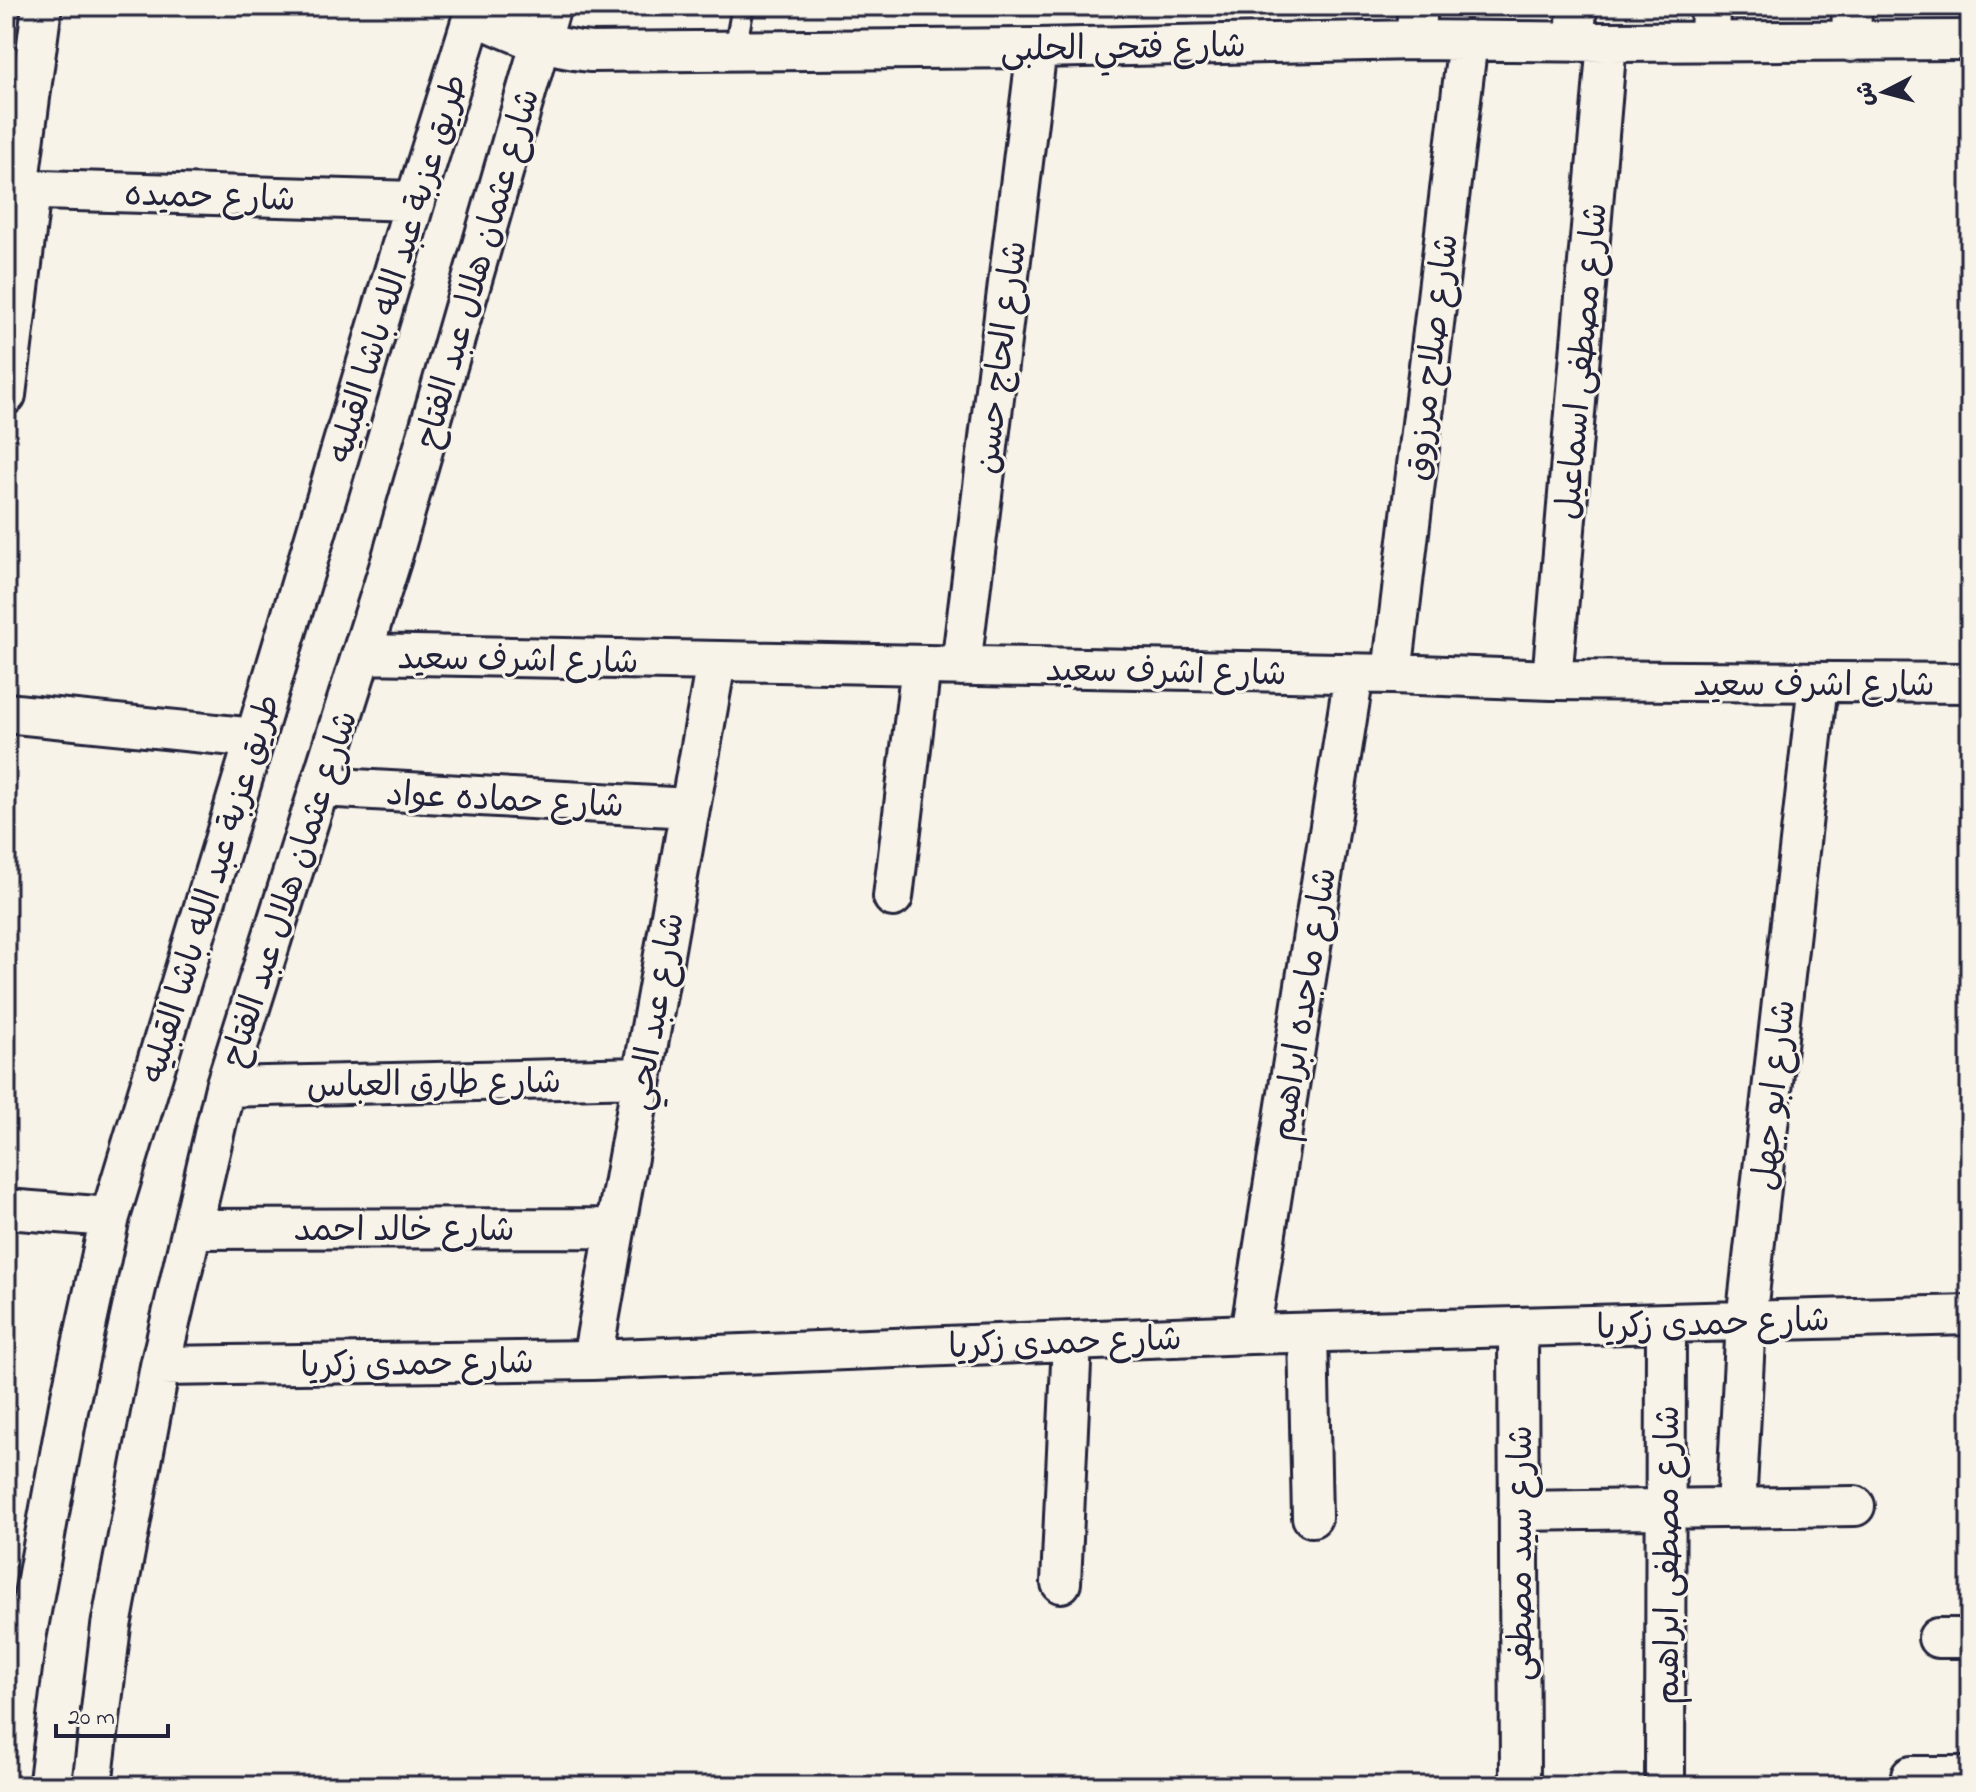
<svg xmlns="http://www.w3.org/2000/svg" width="1976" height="1792" font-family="'Indie Flower','Playpen Sans Arabic',sans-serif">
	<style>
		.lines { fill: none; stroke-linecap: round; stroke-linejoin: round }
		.lane-casing { stroke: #22223b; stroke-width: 26 }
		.street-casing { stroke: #22223b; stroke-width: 44 }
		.lane { stroke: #f7f3e8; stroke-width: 20 }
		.street { stroke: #f7f3e8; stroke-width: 38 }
		.labels { text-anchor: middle; stroke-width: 6; stroke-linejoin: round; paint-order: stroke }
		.street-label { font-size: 34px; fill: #22223b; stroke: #f7f3e8 }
	</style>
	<rect width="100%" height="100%" fill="#f7f3e8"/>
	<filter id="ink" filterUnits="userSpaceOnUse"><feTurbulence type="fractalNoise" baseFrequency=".0125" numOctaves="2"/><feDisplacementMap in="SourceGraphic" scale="16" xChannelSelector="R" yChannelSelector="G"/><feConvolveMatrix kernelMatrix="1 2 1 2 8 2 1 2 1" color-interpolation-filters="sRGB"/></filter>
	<g filter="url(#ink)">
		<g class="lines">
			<defs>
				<path id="lane" d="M735 50 743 6"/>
				<path id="street" d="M474 15C515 33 545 48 591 52L1037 48 1415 40 1607 42 1970 40
					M1415 40 1418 6
					M1710 41 1711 6
					M1575 42 1577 6
					M1851 42 1852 6
					M6 189 415 201
					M18 189 42 6
					M6 395 31 190
					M362 654 1392 674 1552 680 1970 683
					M961 666 1037 48
					M1392 674 1468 40
					M1552 680 1607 42
					M6 713 255 738
					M320 787 689 808
					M893 897 921 665
					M225 1087 642 1077
					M6 1209 110 1217
					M192 1229 615 1228
					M1518 1327 1520 1778
					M1308 1333 1312 1517
					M1250 1334 1354 674
					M592 1360 716 662
					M160 1366 592 1360 1250 1334 1970 1315
					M1736 1507 1746 1321 1818 683
					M1518 1511 1855 1506
					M1061 1583 1072 1341
					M1938 1638H1970
					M1911 1776H1970
					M7 1786 25 1644 69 1405 110 1217 255 738 415 201 476 6
					M92 1786 111 1626 160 1366 225 1087 391 561 551 6
					M1665 1786 1666 1324"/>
			</defs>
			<use href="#lane" class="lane-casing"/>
			<use href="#street" class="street-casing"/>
			<use href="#lane" class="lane"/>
			<use href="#street" class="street"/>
		</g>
	</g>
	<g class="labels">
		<g class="street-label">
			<text transform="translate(1123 46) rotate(-1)" y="12">شارع فتحي الحلبى</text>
			<text transform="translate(210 195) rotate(2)" y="12">شارع حميده</text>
			<text transform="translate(396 268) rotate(-73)" y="12">طريق عزبة عبد الله باشا القبليه</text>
			<text transform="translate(476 268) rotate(-74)" y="12">شارع عثمان هلال عبد الفتاح</text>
			<text transform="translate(999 357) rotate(-83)" y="12">شارع الحاج حسن</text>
			<text transform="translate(1430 357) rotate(-83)" y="12">شارع صلاح مرزوق</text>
			<text transform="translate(1580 361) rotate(-85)" y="12">شارع مصطفى اسماعيل</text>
			<text transform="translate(518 658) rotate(1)" y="12">شارع اشرف سعيد</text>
			<text transform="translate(1166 670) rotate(1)" y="12">شارع اشرف سعيد</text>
			<text x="1814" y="695">شارع اشرف سعيد</text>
			<text transform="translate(505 798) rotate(3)" y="12">شارع حماده عواد</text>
			<text transform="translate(209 888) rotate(-73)" y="12">طريق عزبة عبد الله باشا القبليه</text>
			<text transform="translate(288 888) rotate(-72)" y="12">شارع عثمان هلال عبد الفتاح</text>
			<text transform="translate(1302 1004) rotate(-81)" y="12">شارع ماجده ابراهيم</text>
			<text transform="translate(654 1011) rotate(-80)" y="12">شارع عبد الحي</text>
			<text transform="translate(434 1082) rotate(-1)" y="12">شارع طارق العباس</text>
			<text transform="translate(1772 1095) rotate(-84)" y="12">شارع ابو جهل</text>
			<text x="404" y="1240">شارع خالد احمد</text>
			<text transform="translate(1713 1322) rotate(-2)" y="12">شارع حمدى زكريا</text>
			<text transform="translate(1065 1341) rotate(-2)" y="12">شارع حمدى زكريا</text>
			<text transform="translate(417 1362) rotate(-1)" y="12">شارع حمدى زكريا</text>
			<text transform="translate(1519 1553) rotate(-90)" y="12">شارع سيد مصطفى</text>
			<text transform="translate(1666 1555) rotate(-90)" y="12">شارع مصطفى ابراهيم</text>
		</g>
	</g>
	<rect width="1976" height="1792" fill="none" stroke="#f7f3e8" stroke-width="32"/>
	<rect x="16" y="16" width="1944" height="1760" fill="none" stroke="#22223b" stroke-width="3" filter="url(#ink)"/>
	<g transform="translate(1884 92) rotate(264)" stroke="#f7f3e8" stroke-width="6" paint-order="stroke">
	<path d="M0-6L14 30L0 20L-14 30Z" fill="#22223b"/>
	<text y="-12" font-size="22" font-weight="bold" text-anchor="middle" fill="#22223b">ش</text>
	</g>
	<path d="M56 1724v12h112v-12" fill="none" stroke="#22223b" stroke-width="4"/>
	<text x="68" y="1724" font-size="24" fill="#22223b" stroke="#f7f3e8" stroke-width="6" paint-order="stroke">20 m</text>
</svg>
